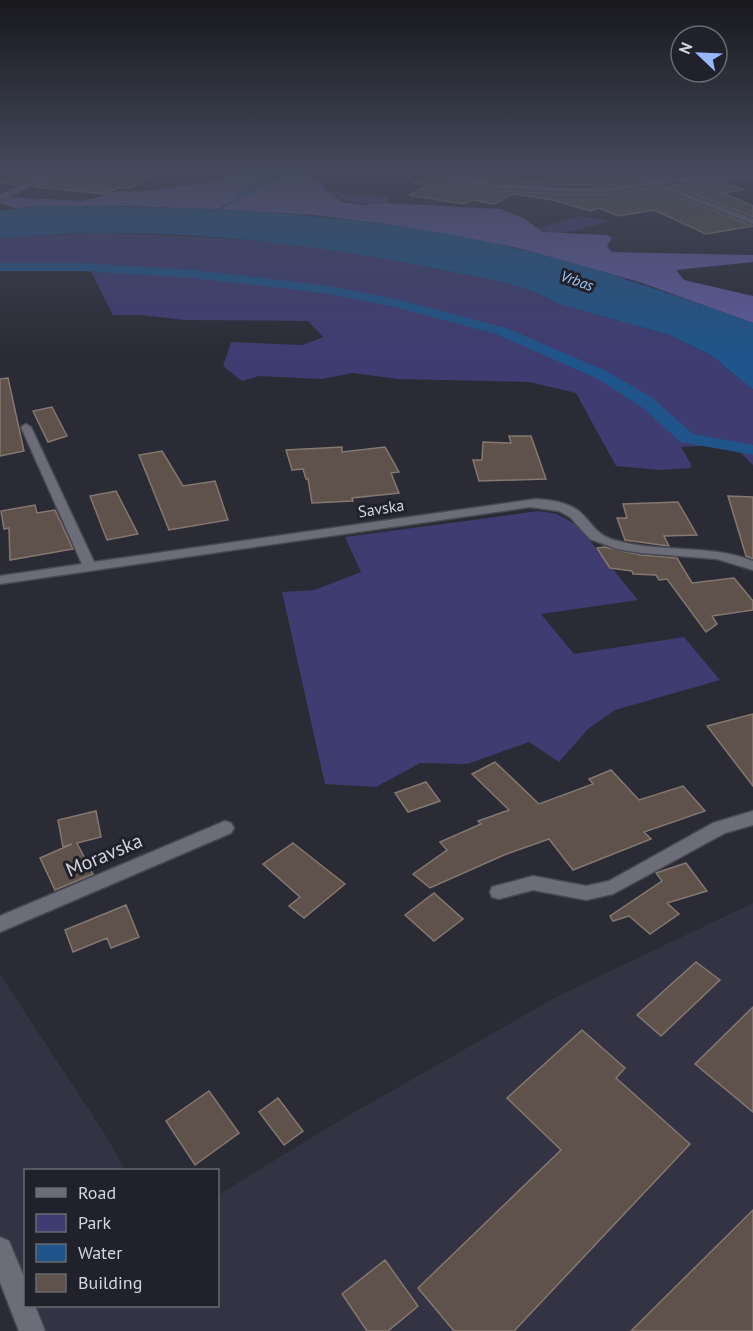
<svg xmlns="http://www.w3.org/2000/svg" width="753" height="1331" font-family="'PT Sans',sans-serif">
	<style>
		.built { fill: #333343 }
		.green { fill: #3f3c72 }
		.forest { fill: #5e5a9d }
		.water { fill: #1f558a }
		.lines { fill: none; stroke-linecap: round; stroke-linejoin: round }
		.stream { stroke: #1f558a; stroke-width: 3 }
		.canal { fill: #1f558a; fill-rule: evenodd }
		.building { fill: #5e524b; stroke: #847870; stroke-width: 1.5 }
		.minor-casing { stroke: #494952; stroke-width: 3 }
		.tertiary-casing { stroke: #494952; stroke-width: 3 }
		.minor { fill: #6d6d7a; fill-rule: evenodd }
		.tertiary { fill: #6d6d7a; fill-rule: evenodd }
		.labels { text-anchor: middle; stroke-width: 6; stroke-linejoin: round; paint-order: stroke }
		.far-water-label { font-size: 15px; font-style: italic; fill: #9ec8f7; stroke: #21212b }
		.street-label { font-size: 16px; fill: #d4d5dc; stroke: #21212b }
		.near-street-label { font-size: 20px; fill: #d4d5dc; stroke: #21212b }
	</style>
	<rect width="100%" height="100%" fill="#2b2b35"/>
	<path class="built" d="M753 903V1331H35L0 1250V974L108 1139 125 1170H26V1306H218V1195L332 1125 558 996Z"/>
	<path class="green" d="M326 191C348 195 369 194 391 197L386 203C360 205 349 205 326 191Z
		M581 216 608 221C589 226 555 241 538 228Z
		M99 233C180 235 259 239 339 250 373 255 408 263 442 270 481 278 524 283 559 304L669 335 711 355 753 390V465L732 444 681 447 691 464 690 468 661 470 616 466 576 393 529 382 398 379 353 373 321 379 259 376 242 381 223 366 231 342 303 345 323 337 308 321 185 320 141 315H113L90 270 0 269V237Z
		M539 511 557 514 578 526 638 600 541 614 574 654 684 637 720 680 615 710 588 729 559 762 529 742 467 764 420 763 376 787 325 784 282 592 315 590 361 572 345 537Z"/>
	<path class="forest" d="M237 169H313L309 171 312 179 323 184 326 191 343 202 361 205 386 203 501 209 523 218 543 232 607 235 612 238 607 246 612 252 753 255V262L676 270 684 280 753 296V323L639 282 514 247 393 225 314 215 227 210 134 206H46L15 208 0 203V199L9 197 83 201 119 191 137 192 212 182Z"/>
	<path class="water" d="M46 206C203 207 362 211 515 248 596 267 675 295 753 323V390L711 355 669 335 559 304C522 282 475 277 433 268 323 246 212 232 100 233 67 233 33 236 0 237V210Z"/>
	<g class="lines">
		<path class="stream" d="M216 214 224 206 238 199V195L253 192 250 188 280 177 279 174 291 169"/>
		<path class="canal" d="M0 263H82L193 270 323 285 392 298 506 328 608 372 651 397 693 434 753 445V455L681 442 639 405 596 378 496 334 391 306 323 293 193 278 82 271H0Z"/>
	</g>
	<path class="building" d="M0 169H52L17 185 0 183Z
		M68 169H165L130 188 120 187 105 194 35 187Z
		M443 169H505L506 176 558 169H611L638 181 605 186 497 182 438 172Z
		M628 169H689L704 175 654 179Z
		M426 177 497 190 566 194H605L654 187 753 226 706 234 654 210 618 216 599 208 590 211 553 200 514 194 494 204 472 200 464 204 409 195 428 185 414 183Z
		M724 182 744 190 722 193 753 206V217L670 185Z
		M8 378 24 451 0 456V379Z
		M52 407 67 436 48 442 33 411Z
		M509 436H531L546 479 479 481 473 460H482L483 442 511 443Z
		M342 447V452L385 447 399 472 391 473 399 493 352 498 353 501 312 503 308 479H306L303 469 292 470 286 450Z
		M162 451 183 486 215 481 228 520 169 530 139 455Z
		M116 491 138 534 107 540 90 496Z
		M728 496 753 497V559L746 556Z
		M678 502 697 535 664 536 669 546 625 540 617 518H627L623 504Z
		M35 505 37 513 55 510 73 549 10 560 9 528 4 529 1 511Z
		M604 547 641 555 677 558 692 583 734 578 753 601V610L712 616 717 624 706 632 667 579 659 580 656 575 633 574 632 571 610 568 597 548Z
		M753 714V786L707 726Z
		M495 762 539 804 593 784 589 779 611 770 639 800 683 786 705 811 644 832 651 839 573 870 549 839 504 855 430 888 413 874 447 850 440 842 481 824 478 821 509 810 472 774Z
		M426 782 440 801 408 812 395 793Z
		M96 811 101 837 77 843 93 874 55 890 40 858 72 844 63 847 58 820Z
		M293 843 345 884 304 918 289 906 300 897 263 864Z
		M686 863 707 891 667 903 679 914 650 934 629 916 613 921 610 916 662 881 656 873Z
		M434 893 463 919 434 941 405 915Z
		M126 905 139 937 111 948 107 938 73 952 65 930Z
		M696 962 720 980 661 1036 637 1015Z
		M753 1007V1112L695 1064Z
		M582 1030 625 1068 616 1078 690 1144 514 1331H454L418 1288 561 1150 507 1098Z
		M209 1091 239 1133 195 1165 166 1121Z
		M278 1098 303 1131 284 1145 259 1112Z
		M753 1210V1331H631Z
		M385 1260 418 1306 388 1331H367L342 1294Z"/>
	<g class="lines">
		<defs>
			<path id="minor" d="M58 169H66L17 193 0 199V195Z
				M393 169H408L497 184 566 188H605L675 178 753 175V179L675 182 605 192H566L497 188Z
				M26 424 31 427 94 562 536 499C551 500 568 502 580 512 591 522 596 534 611 539 657 554 707 543 753 561V570L717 559 641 553 617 549 590 539 570 517 559 511 530 507 0 584V576L82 564 21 427Z
				M753 811V825L725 833 613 894 586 900 533 890 499 899 492 897 490 892 492 887 533 876 586 886 609 881 713 823Z
				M225 821 231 823 234 828 231 833 0 932V916Z
				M0 1237 9 1241 26 1282V1306H35L45 1331H19L0 1282Z"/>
			<path id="tertiary" d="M613 169H622L753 219V224Z"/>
		</defs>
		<use href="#minor" class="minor-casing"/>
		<use href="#tertiary" class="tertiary-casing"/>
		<use href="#minor" class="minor"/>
		<use href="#tertiary" class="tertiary"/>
	</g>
	<linearGradient id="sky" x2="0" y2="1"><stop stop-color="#18181d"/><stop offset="0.48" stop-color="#444a5c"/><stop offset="1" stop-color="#444a5c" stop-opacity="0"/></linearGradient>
	<rect width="753" height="355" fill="url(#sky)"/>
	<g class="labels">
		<g class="far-water-label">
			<text transform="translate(577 281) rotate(19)" y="5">Vrbas</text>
		</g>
		<g class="street-label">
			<text transform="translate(381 508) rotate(-9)" y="6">Savska</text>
		</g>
		<g class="near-street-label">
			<text transform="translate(104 855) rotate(-23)" y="7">Moravska</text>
		</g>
	</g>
	<rect x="24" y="1169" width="195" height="138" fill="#21212b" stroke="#696972" stroke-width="1.5"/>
	<rect x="36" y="1188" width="30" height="9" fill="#6d6d7a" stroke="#696972" stroke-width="1.5"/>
	<text x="78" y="1199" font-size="18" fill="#d4d5dc">Road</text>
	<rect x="36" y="1214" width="30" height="18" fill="#3f3c72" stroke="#696972" stroke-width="1.5"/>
	<text x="78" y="1229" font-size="18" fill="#d4d5dc">Park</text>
	<rect x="36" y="1244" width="30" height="18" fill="#1f558a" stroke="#696972" stroke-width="1.5"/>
	<text x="78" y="1259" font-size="18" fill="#d4d5dc">Water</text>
	<rect x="36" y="1274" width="30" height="18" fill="#5e524b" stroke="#696972" stroke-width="1.5"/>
	<text x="78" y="1289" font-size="18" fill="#d4d5dc">Building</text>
	<g transform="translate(699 54) rotate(293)"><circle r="28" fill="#21212b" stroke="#696972" stroke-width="1.5"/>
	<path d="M0-4.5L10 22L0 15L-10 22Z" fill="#98b6fd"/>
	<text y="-9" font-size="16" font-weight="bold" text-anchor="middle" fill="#d4d5dc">N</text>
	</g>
</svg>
